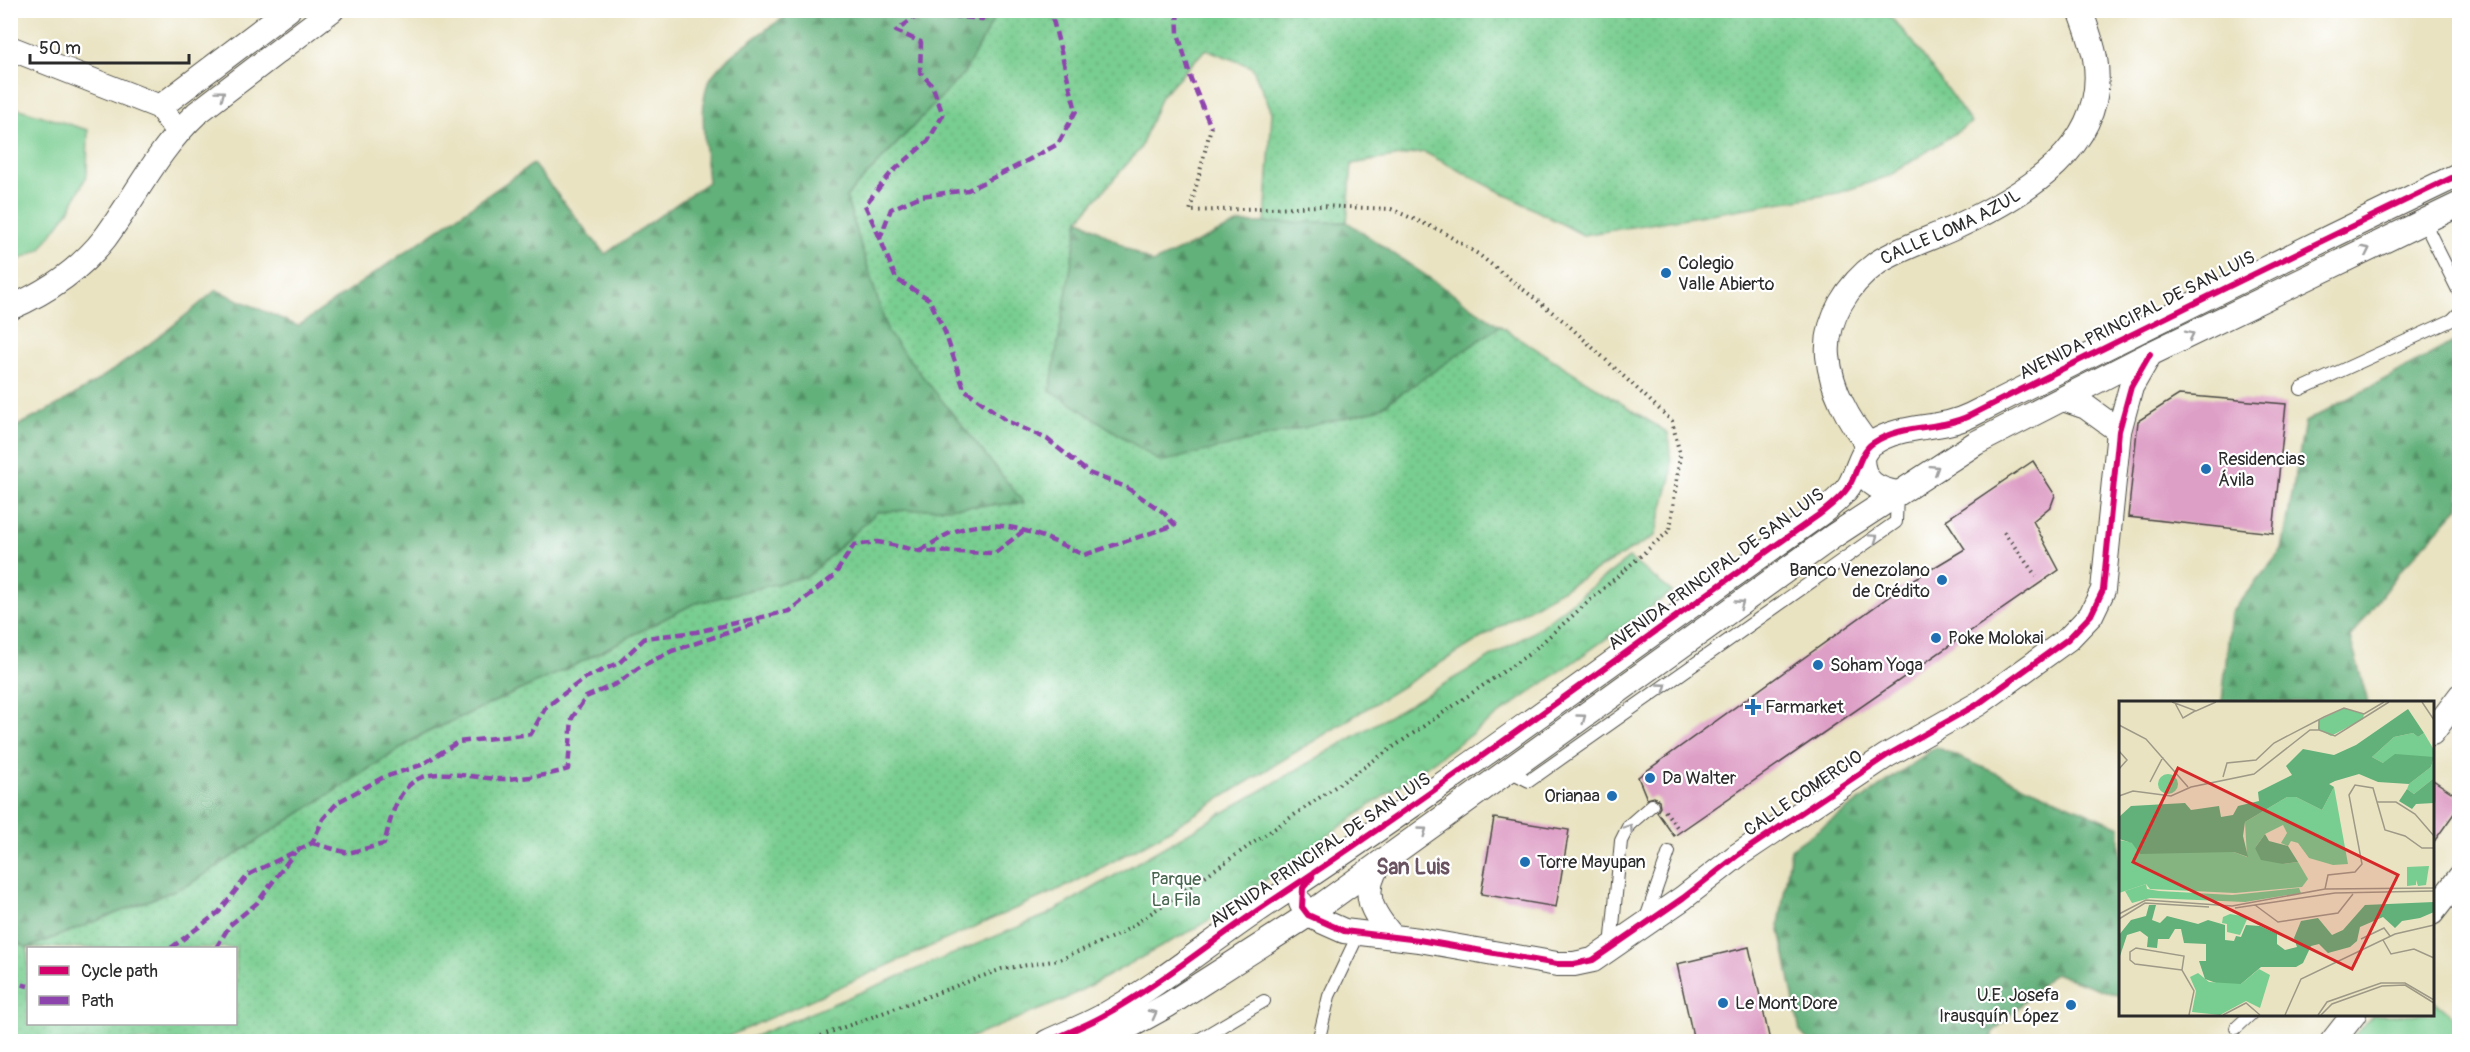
<svg xmlns="http://www.w3.org/2000/svg" width="2470" height="1052" font-family="Pangolin,sans-serif">
	<style>
		.grass { fill: url(#grass-dots); stroke: #527c5e; stroke-width: 1.5; fill-rule: evenodd }
		.forest { fill: url(#forest-firs); stroke: #466e52; stroke-width: 1.5 }
		.park { fill: url(#park-crowns); stroke: #527c5e; stroke-width: 1.5 }
		.pitch { fill: #78cd90; stroke: #527c5e; stroke-width: 1.5 }
		.building { fill: #de9fc6 }
		.lines { fill: none; stroke-linecap: round; stroke-linejoin: round }
		.service-casing { stroke: #484742; stroke-width: 14 }
		.minor-casing { stroke: #484742; stroke-width: 26 }
		.path { stroke: #484742; stroke-width: 4; stroke-dasharray: 1.5 4.5; stroke-linecap: butt }
		.service { stroke: #fff; stroke-width: 12 }
		.minor { stroke: #fff; stroke-width: 24 }
		.quiet { stroke: #8e44ad; stroke-width: 4.5; stroke-dasharray: 9 4.5; stroke-linecap: butt }
		.cycleway-casing { stroke: #fff; stroke-width: 10 }
		.cycleway { stroke: #d6006c; stroke-width: 6 }
		.oneway { stroke: #a0a0a0 }
		.poi-dot { fill: #1f6fb2; stroke: #fff; stroke-width: 2 }
		.labels { text-anchor: middle; stroke-width: 4.5; stroke-linejoin: round; paint-order: stroke }
		.street-label { font-size: 18px; fill: #2b2b2b; stroke: #fff }
		.poi-label { font-size: 18px; fill: #2b2b2b; stroke: #fff; text-anchor: start }
		.park-label { font-size: 18px; fill: #46644e; stroke: #fff }
		.quarter-label { font-size: 21px; font-weight: bold; fill: #6a5461; stroke: #fff }
		.inset-road { fill: none; stroke: #9d9986; stroke-width: 1.5 }
		.view { fill: #d62828; fill-opacity: 0.15; stroke: #d62828; stroke-width: 3 }
		.inset-edge { fill: none; stroke: #2b2b2b; stroke-width: 3 }
	</style>
	<defs>
		<pattern id="grass-dots" width="8" height="8" patternUnits="userSpaceOnUse" patternTransform="scale(1.5)"><rect width="8" height="8" fill="#78cd90"/><path d="M2 2h.1M6 6h.1" fill="none" stroke="#68b07c" stroke-width="1.8" stroke-linecap="round"/></pattern>
		<pattern id="forest-firs" width="22" height="20" patternUnits="userSpaceOnUse" patternTransform="scale(1.5)"><rect width="22" height="20" fill="#62b07a"/><path d="M5 1l3.5 6h-7zM16 11l3.5 6h-7z" fill="#518f64"/></pattern>
		<pattern id="park-crowns" width="20" height="18" patternUnits="userSpaceOnUse" patternTransform="scale(1.5)"><rect width="20" height="18" fill="#78cd90"/><path d="M2 6a3 3 0 1 1 6 0M12 15a3 3 0 1 1 6 0" fill="none" stroke="#68b07c"/></pattern>
	</defs>
	<rect width="100%" height="100%" fill="#fff"/>
	<filter id="ink" filterUnits="userSpaceOnUse"><feTurbulence type="fractalNoise" baseFrequency=".0167" numOctaves="2"/><feDisplacementMap in="SourceGraphic" scale="12" xChannelSelector="R" yChannelSelector="G"/><feConvolveMatrix kernelMatrix="1 2 1 2 8 2 1 2 1" color-interpolation-filters="sRGB"/></filter>
	<filter id="wash" filterUnits="userSpaceOnUse"><feTurbulence type="fractalNoise" baseFrequency=".008" numOctaves="4" result="noise"/><feDisplacementMap in="SourceGraphic" scale="24" xChannelSelector="R" yChannelSelector="G"/><feGaussianBlur stdDeviation="1.35" result="paint"/><feColorMatrix in="noise" values="0 0 0 0 0 0 0 0 0 0 0 0 0 0 0 0 0 1.4 0 .05"/><feComposite in="paint" operator="in"/></filter>
	<g filter="url(#wash)">
		<rect width="100%" height="100%" fill="#e9e3c2"/>
		<path class="grass" d="M998 11H1885L1913 42 1971 123 1889 176 1838 193 1583 235 1424 152 1352 164 1347 222 1265 223 1272 112 1252 67 1206 49 1161 96 1140 149 1079 219 1050 391 1377 410 1500 326 1668 433 1672 474 1655 536 1515 617 1161 835 1073 883 718 1041H11L10 939 28 948 188 885 422 735 575 665 693 604 808 576 877 512 1023 503 888 333 846 197 964 73ZM28 948H236V1024H28Z"/>
		<path class="forest" d="M794 10 998 11 964 73 846 197 888 333 1024 503 877 512 808 576 693 604 575 665 421 735 188 885 27 948 11 939V429C86 394 153 344 216 290L298 326 533 164 605 254 708 182C706 157 698 102 709 81 723 55 769 29 794 10Z
			M1079 219 1152 263 1239 223 1347 222 1500 326 1377 410 1161 462 1050 390Z
			M2459 339V507L2399 572 2350 638 2368 702H2222L2231 612 2282 550 2305 422Z
			M1936 747 2120 827V996L2054 973 1992 1033V1041H1809L1800 1032 1779 925 1791 849Z"/>
		<path class="park" d="M1629 558 1672 592 1203 924 1061 1001 962 1041H743L1047 915 1532 633Z"/>
		<path class="pitch" d="M10 106 88 130 87 175 70 209 41 249 11 264Z
			M2433 1000 2459 1021V1041H2349L2373 1015 2432 1014Z"/>
		<g id="blocks">
			<path class="building" d="M2179 395 2286 404 2273 533 2128 517 2138 421Z
				M2033 461 2055 495 2051 506 2033 521 2059 570 1674 836 1657 812 1660 807 1659 800 1654 797 1647 799 1638 777 1908 583 1965 549 1946 520Z
				M2433 780 2460 798V805L2433 843Z
				M1494 818 1569 830 1556 907 1481 894Z
				M1749 947 1770 1041H1694L1677 964Z"/>
		</g>
	</g>
	<g filter="url(#ink)">
		<use href="#blocks" fill-opacity="0" stroke="#484742" stroke-width="1.5"/>
		<g class="lines">
			<defs>
				<path id="service" d="M2424 222 2460 294
					M2301 389 2452 320 2460 312
					M1509 771 1529 781 1896 522 1897 494
					M1645 921 1669 852
					M1611 947 1621 841 1629 825 1652 805
					M2236 1028 2251 1014
					M1195 1042 1264 1001
					M1318 1042 1329 996 1359 933"/>
				<g id="minor">
					<path d="M10 48 160 107 177 131"/>
					<path d="M160 107 288 10"/>
					<path d="M10 308C47 292 80 270 105 238 136 196 158 149 197 113L332 10"/>
					<path d="M2063 399 2086 407 2119 431"/>
					<path id="s1" d="M1869 445C1848 421 1831 388 1828 356 1825 319 1848 284 1877 263 1900 248 1930 239 1956 227 2023 196 2110 146 2095 58 2092 42 2086 26 2080 10"/>
					<path d="M1862 459C1863 482 1876 489 1897 493"/>
					<path d="M2432 733 2460 696"/>
					<path d="M1380 863C1359 892 1372 913 1393 937"/>
					<path d="M1301 903 1308 915 1344 931 1419 940 1557 964H1574L1593 960 1683 898 1738 855 1886 756 1978 704 2068 639 2091 615 2103 590 2119 431 2131 387 2150 354"/>
					<path d="M2432 913 2460 877"/>
					<path d="M1047 1042C1066 1033 1085 1026 1103 1016 1162 983 1214 939 1270 902 1457 779 1636 643 1820 514 1830 506 1841 498 1849 486 1857 474 1860 451 1873 443 1903 423 1939 431 1971 415 2133 333 2296 253 2460 174"/>
					<path d="M1101 1042 1168 1005 1308 915 1835 535 1976 443 2150 354 2460 204"/>
					<path d="M2332 1042 2354 1014"/>
				</g>
			</defs>
			<use href="#service" class="service-casing"/>
			<use href="#minor" class="minor-casing"/>
			<path class="path" d="M2004 532 2036 576
				M1665 811 1677 827
				M804 1042 1002 969 1059 960 1122 933 1529 654 1670 530 1680 455 1672 421 1566 323 1478 254 1441 231 1391 209 1321 206 1190 211 1211 127"/>
			<use href="#service" class="service"/>
			<use href="#minor" class="minor"/>
			<path class="quiet" d="M1177 10 1178 33 1191 79 1211 127
				M880 238 865 205 891 173 928 141 943 115 932 85 920 72 921 42 896 31 921 13 982 19 975 10
				M920 551C931 545 942 536 953 532 1000 514 1043 536 1084 555L1175 525 1163 512 1126 487 1089 473 1047 439 1007 421 964 389 945 332 929 299 896 279 880 238 891 209 921 196 968 190 1017 166 1058 144 1076 111 1053 20V10
				M312 843 348 853 384 844C390 823 394 796 413 782 435 765 478 780 504 779 526 778 547 776 568 769L572 718 586 697 618 683 638 668 672 651 760 622
				M171 948 219 912 248 875 312 843 323 819 338 802 382 778 421 765 458 742 531 734 546 707 585 678 619 663 645 638 696 632 789 611 834 576 854 545 878 542 920 551 995 553 1026 529
				M216 948 230 925 257 903 295 852
				M10 986 17 983 28 986"/>
			<defs>
				<path id="cycleway" d="M1312 877 1303 888 1302 907 1308 915 1344 931 1419 940 1557 964H1574L1593 960 1683 898 1738 855 1886 756 1978 704 2068 639 2091 615 2103 590 2119 431 2131 387 2150 354
					M1047 1042C1066 1033 1085 1026 1103 1016 1162 983 1214 939 1270 902 1457 779 1636 643 1820 514 1830 506 1841 498 1849 486 1857 474 1860 451 1873 443 1903 423 1939 431 1971 415 2133 333 2296 253 2460 174"/>
			</defs>
			<use href="#cycleway" class="cycleway-casing"/>
			<use href="#cycleway" class="cycleway"/>
		</g>
		<defs><path id="oneway-chevron" d="M-2-3.5L2.5 0L-2 3.5" fill="none" stroke-width="1.6" stroke-linecap="round" stroke-linejoin="round" transform="scale(1.5)"/></defs>
		<g class="oneway">
			<use href="#oneway-chevron" transform="translate(221 94) rotate(-37)"/>
			<use href="#oneway-chevron" transform="translate(2366 250) rotate(-26)"/>
			<use href="#oneway-chevron" transform="translate(2190 335) rotate(-26)"/>
			<use href="#oneway-chevron" transform="translate(1935 469) rotate(-32)"/>
			<use href="#oneway-chevron" transform="translate(1874 538) rotate(-35)"/>
			<use href="#oneway-chevron" transform="translate(1740 604) rotate(-36)"/>
			<use href="#oneway-chevron" transform="translate(1663 687) rotate(-36)"/>
			<use href="#oneway-chevron" transform="translate(1582 718) rotate(-36)"/>
			<use href="#oneway-chevron" transform="translate(1629 828) rotate(-56)"/>
			<use href="#oneway-chevron" transform="translate(1423 831) rotate(-36)"/>
			<use href="#oneway-chevron" transform="translate(1153 1014) rotate(-28)"/>
		</g>
	</g>
	<g class="poi-dot">
		<circle cx="1666" cy="273" r="6"/>
		<circle cx="2206" cy="469" r="6"/>
		<circle cx="1942" cy="580" r="6"/>
		<circle cx="1936" cy="638" r="6"/>
		<circle cx="1818" cy="665" r="6"/>
		<path d="M1750 698h6v6h6v6h-6v6h-6v-6h-6v-6h6z"/>
		<circle cx="1650" cy="778" r="6"/>
		<circle cx="1612" cy="796" r="6"/>
		<circle cx="1525" cy="862" r="6"/>
		<circle cx="1723" cy="1003" r="6"/>
		<circle cx="2071" cy="1005" r="6"/>
	</g>
	<g class="labels">
		<g class="street-label">
			<text dy="6" stroke="none"><textPath href="#s1" startOffset="291">CALLE LOMA AZUL</textPath></text>
			<text transform="translate(2137 315) rotate(-27)" y="6">AVENIDA PRINCIPAL DE SAN LUIS</text>
			<text transform="translate(1716 569) rotate(-36)" y="6">AVENIDA PRINCIPAL DE SAN LUIS</text>
			<text transform="translate(1803 793) rotate(-34)" y="6">CALLE COMERCIO</text>
			<text transform="translate(1320 850) rotate(-34)" y="6">AVENIDA PRINCIPAL DE SAN LUIS</text>
		</g>
		<g class="poi-label">
			<text x="1678" y="269">Colegio<tspan x="1678" dy="21">Valle Abierto</tspan></text>
			<text x="2218" y="465">Residencias<tspan x="2218" dy="21">Ávila</tspan></text>
			<text x="1930" y="576" text-anchor="end">Banco Venezolano<tspan x="1930" dy="21">de Crédito</tspan></text>
			<text x="1948" y="644">Poke Molokai</text>
			<text x="1830" y="671">Soham Yoga</text>
			<text x="1765" y="713">Farmarket</text>
			<text x="1662" y="784">Da Walter</text>
			<text x="1600" y="802" text-anchor="end">Orianaa</text>
			<text x="1537" y="868">Torre Mayupan</text>
			<text x="2059" y="1001" text-anchor="end">U.E. Josefa<tspan x="2059" dy="21">Irausquín López</tspan></text>
			<text x="1735" y="1009">Le Mont Dore</text>
		</g>
		<g class="park-label">
			<text x="1176" y="885">Parque<tspan x="1176" dy="21">La Fila</tspan></text>
		</g>
		<g class="quarter-label">
			<text x="1413" y="874">San Luis</text>
		</g>
	</g>
	<g transform="translate(2119 701)">
		<rect width="315" height="315" fill="#e9e3c2"/>
		<path d="M294 32 299 36 305 32 315 49V77L295 93 288 88 290 83 312 66 315 56 264 62 253 56 275 36ZM215 86 229 163 214 164 190 157 179 142 172 140 169 145 162 142 168 132 164 124 146 133 136 147 164 163 179 161 189 178 183 186 116 192 31 188 27 183 0 192V139L65 151H115L128 156 126 121 168 96H177L203 109Z" fill="#78cd90"/>
		<path d="M289 8 305 32 299 36 294 32 275 36 253 56 264 62 276 53 315 56 312 66 290 83 259 81 240 73 216 80 210 83 215 86 203 109 177 96H168L126 121 124 135 129 156 115 151 21 153 13 142 0 138V116L12 105 66 102 72 109 100 105 102 116 114 114 119 105 140 100 139 91 173 74 167 65 184 48 215 54 237 44ZM315 77V102L297 103 293 108 280 100 288 88 295 93ZM146 133 150 140 169 145 179 161 164 163 142 159 136 147ZM315 201V211L301 217 283 220 276 227 264 216 241 226 238 240 231 246 209 252 200 243 192 245 184 262 177 266H142L122 283H100L86 278 80 260H87V243L65 242 62 228H56L50 238H39L38 247 28 246 29 236 21 230 8 234 0 258V234L12 219 27 215 30 204H37L33 219 41 222 48 215 79 223 89 219 106 224V239L115 240 117 235 122 236 127 224 141 225 158 233V243L166 249 178 246 175 237 182 220 199 217 213 234 224 229 246 204Z" fill="#62b07a"/>
		<path d="M225 7 245 13 244 18 212 35 199 28 200 19ZM27 183 28 188 40 190 113 194 180 187 182 192 126 201 31 197 13 202 6 190Z" fill="#78cd90"/>
		<path d="M39 83a10 10 0 1 1 20 0a10 10 0 1 1-20 0ZM310 165 307 184 299 185 297 179V184L288 185V166ZM111 213 129 216 121 234 108 231V223L103 222 104 216ZM140 268 151 274 141 307 127 300 101 314 73 311 77 290 71 276 79 272 90 281 122 283Z" fill="#78cd90"/>
		<path class="inset-road" d="M53 1 77 10 97 1M303 1 315 19M56 2 64 17 76 10M200 19V29L216 35 270 1M0 24 27 38 69 86M0 50 8 59 0 68M104 76 108 62 137 59 155 42 205 16 225 7 245 13 265 1M31 81 44 56M0 95 14 90 52 95 72 86 135 73 191 29H200M258 101H277L296 113 315 135M206 188 209 174 236 171 243 163 230 94 236 84 254 87 266 129 286 135 303 147H315M136 204 159 221 219 212 234 193M116 207 216 192 315 190M0 213 27 199 113 205 206 188 315 187M0 218 26 202 90 206M242 238 265 227 271 235M264 239 272 253 295 248 315 257M63 269 16 263 11 259V251L17 247 65 255 63 269 75 290 70 314M104 314 127 302 141 314M166 314 182 278 276 233 315 224M199 314 208 301 262 282H286L315 299M202 314 213 303 263 285 286 284 315 302"/>
		<path class="view" d="M59 67 279 174 233 268 14 161Z"/>
		<rect width="315" height="315" class="inset-edge"/>
	</g>
	<rect width="2470" height="1052" fill="none" stroke="#fff" stroke-width="36"/>
	<rect x="27" y="947" width="210" height="78" fill="#ffffff" stroke="#aaaaaa" stroke-width="1.5"/>
	<rect x="39" y="966" width="30" height="9" fill="#d6006c" stroke="#aaaaaa" stroke-width="1.5"/>
	<text x="81" y="977" font-size="18" fill="#2b2b2b">Cycle path</text>
	<rect x="39" y="996" width="30" height="9" fill="#8e44ad" stroke="#aaaaaa" stroke-width="1.5"/>
	<text x="81" y="1007" font-size="18" fill="#2b2b2b">Path</text>
	<path d="M30 54v9h159v-9" fill="none" stroke="#2b2b2b" stroke-width="3"/>
	<text x="39" y="54" font-size="18" fill="#2b2b2b" stroke="#ffffff" stroke-width="4.5" paint-order="stroke">50 m</text>
</svg>
